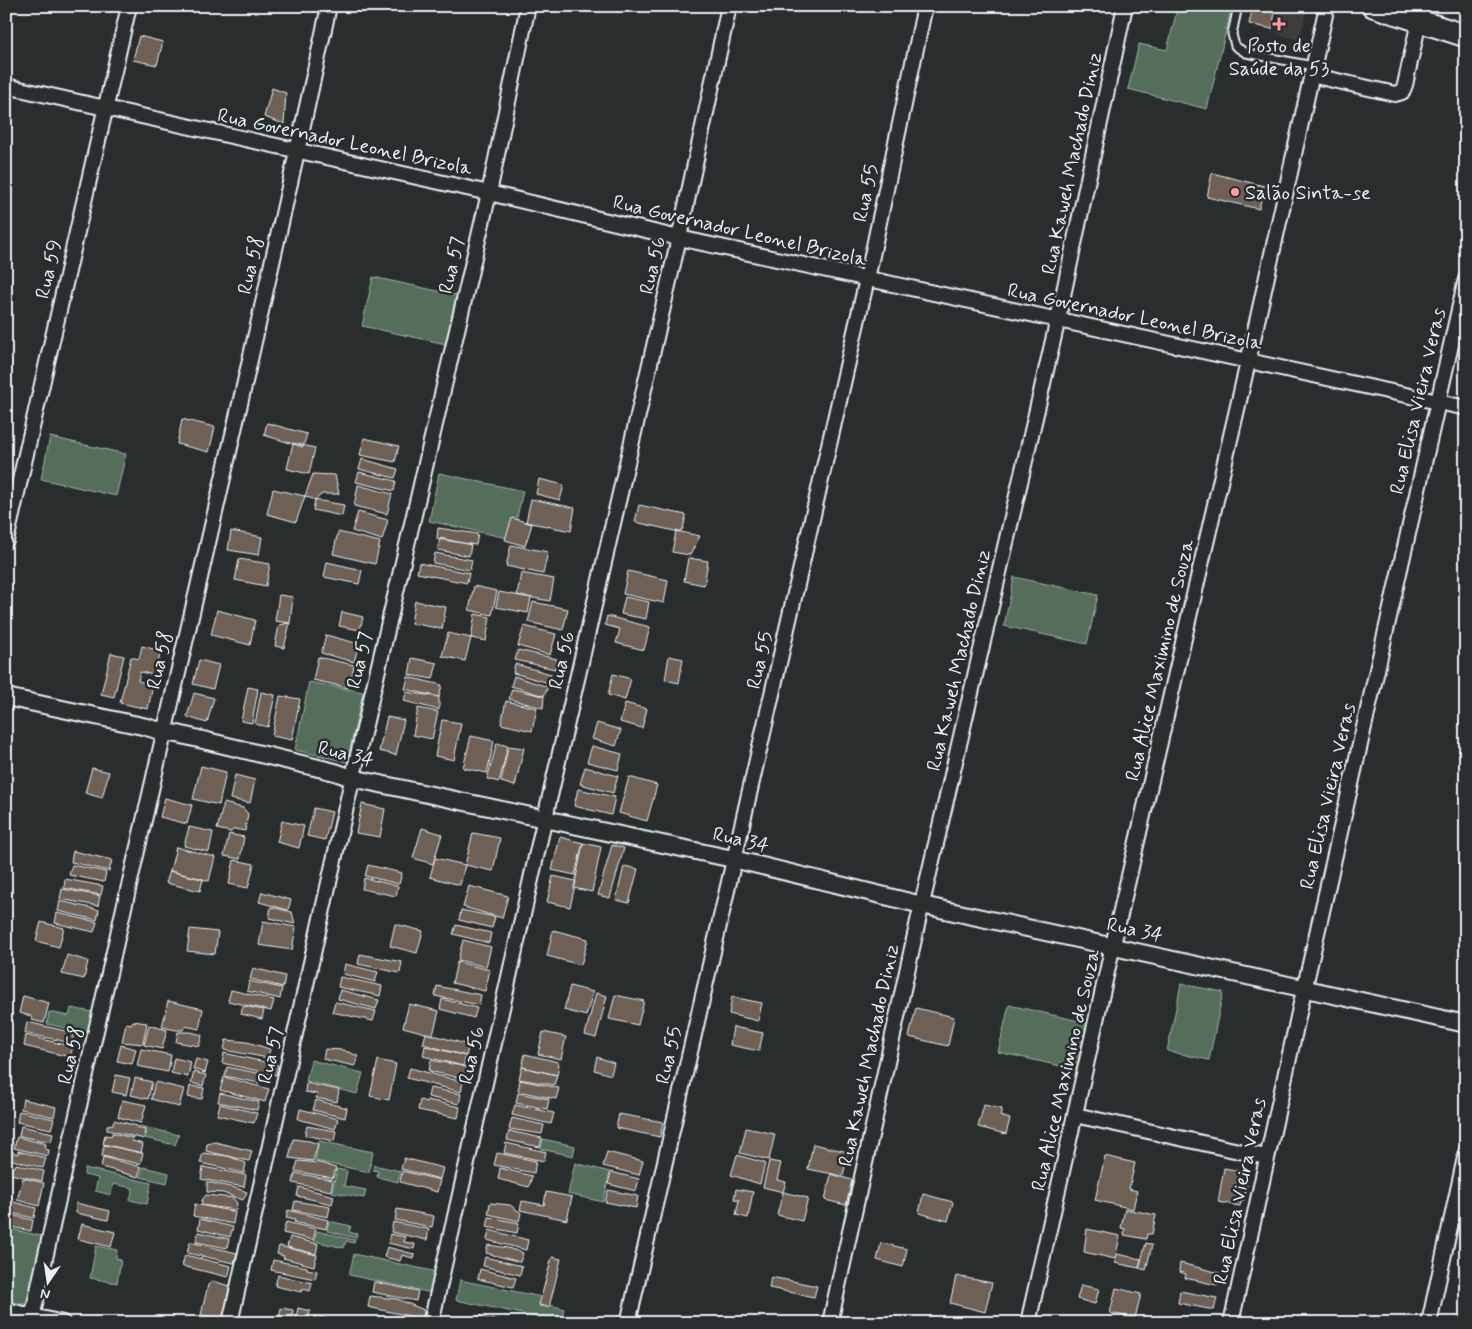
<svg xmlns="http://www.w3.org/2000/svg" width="1472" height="1329" font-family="Mynerve,sans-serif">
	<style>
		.built { fill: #3e3c3a }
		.green { fill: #546e5c; stroke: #9eb0aa }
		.building { fill: #6e6055; stroke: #e8f1f8 }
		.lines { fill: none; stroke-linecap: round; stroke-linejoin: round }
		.service-casing { stroke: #e8f1f8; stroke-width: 11 }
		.minor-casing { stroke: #e8f1f8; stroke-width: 18 }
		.tertiary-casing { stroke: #e8f1f8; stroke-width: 20 }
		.primary-casing { stroke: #e8f1f8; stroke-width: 25 }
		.service { stroke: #2a2d2e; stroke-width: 7 }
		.minor { stroke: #2a2d2e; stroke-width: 14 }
		.tertiary { stroke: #2a2d2e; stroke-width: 16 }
		.primary { stroke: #2a2d2e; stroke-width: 21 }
		.poi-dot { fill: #ff9aa2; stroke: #2a2d2e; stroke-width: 2 }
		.labels { text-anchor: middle; stroke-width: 5; stroke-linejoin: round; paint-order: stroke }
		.poi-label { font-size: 20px; fill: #e8f1f8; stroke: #2a2d2e }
		.street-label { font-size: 20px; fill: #e8f1f8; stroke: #2a2d2e }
	</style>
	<rect width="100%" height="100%" fill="#2a2d2e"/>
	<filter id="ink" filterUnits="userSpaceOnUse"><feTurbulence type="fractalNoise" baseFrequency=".02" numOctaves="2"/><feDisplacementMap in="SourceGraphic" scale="10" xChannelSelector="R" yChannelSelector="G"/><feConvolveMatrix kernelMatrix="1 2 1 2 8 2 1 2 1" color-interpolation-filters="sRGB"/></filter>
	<g filter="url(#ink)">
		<path class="built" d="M1282 6 1307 7 1300 40 1276 34Z"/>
		<path class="green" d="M1178 6H1232L1207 109 1128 89 1139 44 1167 50Z
			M373 277 456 295 446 344 362 326Z
			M50 437 126 454 116 496 41 479Z
			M439 473 523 491 512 539 429 521Z
			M1014 577 1098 595 1087 644 1004 626Z
			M309 682 363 692 347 762 295 750Z
			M1181 984 1223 992 1209 1060 1167 1051Z
			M1009 1005 1088 1023 1078 1070 998 1052Z
			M71 1008 92 1012 88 1033 47 1024 49 1012 69 1016Z
			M311 1060 363 1073 357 1094 306 1081Z
			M139 1126 179 1135 175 1145 145 1138 147 1131 138 1127Z
			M543 1139 575 1146 573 1156 541 1149Z
			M319 1141 373 1152 369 1172 315 1161Z
			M575 1163 610 1172 603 1202 568 1194Z
			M374 1165 400 1171 398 1182 377 1177 378 1171 373 1170Z
			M143 1167 169 1173 167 1183 140 1177Z
			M85 1168 151 1183 147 1204 130 1200 133 1188 113 1184 111 1195 95 1191 98 1178 84 1175Z
			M337 1169 347 1171 344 1186 366 1190 364 1198 332 1192Z
			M329 1221 351 1226 349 1232 357 1234 356 1238 327 1231Z
			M6 1228 46 1237 30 1305 6 1301V1279L12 1251 6 1248Z
			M317 1231 355 1240 354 1243 346 1241 344 1248 314 1241Z
			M96 1246 117 1250 116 1258 121 1260 117 1283 90 1278Z
			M354 1254 437 1272 432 1293 349 1275Z
			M460 1280 541 1297 539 1306 549 1308 551 1305 564 1309 560 1323H540L537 1317 456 1300Z"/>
		<path class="building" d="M1253 6 1276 7 1272 29 1249 24Z
			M1437 6H1466V14Z
			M139 36 163 42 157 65 133 60Z
			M272 88 286 93 284 124 264 117Z
			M1212 173 1264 186 1259 209 1207 197Z
			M182 419 215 427 209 452 177 444Z
			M267 423 307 434 303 447 264 435Z
			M364 438 399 446 395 462 360 455Z
			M293 443 315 448 309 474 287 469Z
			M362 459 398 469 395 478 359 469Z
			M359 472 396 481 394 491 356 482Z
			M313 474 335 475 339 494H322L315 500 305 496Z
			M539 479 564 485 560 500 536 494Z
			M358 485 392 494 387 514 354 506Z
			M273 489 305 496 296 522 267 514Z
			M531 499 575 508 571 531 526 522Z
			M315 500 344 505 342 516 313 510Z
			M639 505 686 515 683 529 679 532 635 522Z
			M358 512 388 520 382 540 352 531Z
			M512 518 532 524 525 546 505 540Z
			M438 528 478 534 476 545 437 539Z
			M231 531 262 537 259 555 228 550Z
			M676 531 700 536 690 555 672 552Z
			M338 532 380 542 375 564 333 554Z
			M440 538 471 545 469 556 438 550Z
			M511 545 548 552 543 574 506 566Z
			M435 553 472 560 470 570 433 563Z
			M688 558 708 561 704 585 684 581Z
			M239 559 270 564 266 586 235 580Z
			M327 562 362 570 359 584 324 577Z
			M419 563 469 573 467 583 417 573Z
			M628 571 668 580 664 603 623 594Z
			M521 573 554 579 550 601 517 595Z
			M474 586 497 591 492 615 469 610Z
			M499 592 531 598 528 613 496 607Z
			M279 595 293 597 290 623 275 621Z
			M625 597 649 602 646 619 621 614Z
			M415 601 446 607 442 629 411 623Z
			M533 602 568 609 563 630 528 622Z
			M217 610 255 620 250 645 211 635Z
			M342 612 363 617 360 630 339 626Z
			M475 614 490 617 486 641 471 638Z
			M607 616 650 627 644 650 616 643 620 629 605 625Z
			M290 623 284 648 275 646 279 625Z
			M524 626 556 634 550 655 518 646Z
			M448 633 471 638 465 661 442 656Z
			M326 635 359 644 354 662 321 653Z
			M142 646 161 651 155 675 140 672 138 681 153 685 148 709 120 703 131 657 139 659Z
			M518 650 557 659 555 669 515 660Z
			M111 653 124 656 114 697 101 694Z
			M669 656 683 659 679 683 665 680Z
			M318 657 354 665 349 688 313 680Z
			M412 658 437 663 433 679 409 675Z
			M199 660 219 665 213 689 193 684Z
			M515 664 551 674 549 683 513 673Z
			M613 674 631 679 625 700 608 695Z
			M514 676 548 687 544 696 511 686Z
			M408 677 442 685 439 697 405 689Z
			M248 687 258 689 252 723 241 721Z
			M512 689 544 696 543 708 509 699Z
			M261 692 275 695 268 727 255 724Z
			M406 692 439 697V710L404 701Z
			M194 693 214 698 207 723 187 717Z
			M280 696 300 699 292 740 272 736Z
			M506 701 537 708 532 731 501 724Z
			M625 703 647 709 642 728 620 722Z
			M418 708 438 712 432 739 413 735Z
			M387 717 404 720 396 755 379 751Z
			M442 720 461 723 454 760 435 756Z
			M597 723 621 730 616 746 592 739Z
			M471 736 494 741 487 773 463 768Z
			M497 743 508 746 499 782 487 779Z
			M508 746 524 748 515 786 501 782Z
			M592 746 622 754 618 770 587 762Z
			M201 766 226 772 219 805 193 799Z
			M585 767 618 776 613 793 580 784Z
			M92 768 109 772 102 798 85 793Z
			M235 775 255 780 250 803 230 799Z
			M629 777 657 785 647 821 619 813Z
			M578 789 615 797 611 815 574 806Z
			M165 798 192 805 187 824 160 817Z
			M224 803 243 808 248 814 245 831 234 829 231 832 217 829Z
			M362 804 385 809 380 837 356 833Z
			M314 808 332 812 325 840 307 836Z
			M282 821 304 826 299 848 277 842Z
			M189 827 213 832 209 852 184 846Z
			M422 828 442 834 433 864 413 858Z
			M473 833 500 838 493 871 465 865Z
			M229 834 244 837 240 859 224 856Z
			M560 837 583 843 575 875 552 870Z
			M583 843 601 847 592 892 574 888Z
			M612 845 624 848 610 898 598 895Z
			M176 847 215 857 209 881 170 871Z
			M73 851 112 860 109 871 71 862Z
			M435 858 465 865 460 885 430 877Z
			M234 860 254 864 248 888 229 884Z
			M72 865 106 872 104 882 69 875Z
			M368 865 402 873 399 884 365 876Z
			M624 866 638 869 629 903 616 900Z
			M170 871 203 879 200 891 166 883Z
			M553 876 576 881 570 907 547 902Z
			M364 878 398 886 396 896 362 889Z
			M65 879 103 886 101 895 64 888Z
			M469 886 508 896 502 918 463 907Z
			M62 889 100 896 98 906 60 899Z
			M262 892 291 900 288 910 259 902Z
			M60 901 99 910 97 920 58 911Z
			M271 907 292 912 295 924 269 918Z
			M461 910 495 917 492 928 459 920Z
			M57 913 97 922 94 932 55 923Z
			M263 921 296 927 292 950 259 945Z
			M41 922 64 928 59 947 36 941Z
			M395 924 423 931 417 953 390 946Z
			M456 925 491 933 489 943 453 934Z
			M190 929 218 932 215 954 187 951Z
			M553 930 588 939 581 965 547 956Z
			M463 940 491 947 486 967 458 960Z
			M360 954 402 962 400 973 358 964Z
			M67 955 88 961 84 979 62 974Z
			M457 962 490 970 485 991 452 983Z
			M345 964 378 972 375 982 343 974Z
			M253 968 285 976 283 987 250 979Z
			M340 977 382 986 380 996 338 987Z
			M249 981 282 988 280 999 247 991Z
			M437 986 481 995 479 1005 435 996Z
			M570 986 593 992 586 1016 564 1010Z
			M231 990 274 1000 271 1011 228 1001Z
			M340 990 379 1000 376 1009 338 999Z
			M596 993 607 996 596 1038 585 1035Z
			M615 995 644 1001 638 1025 609 1019Z
			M23 996 49 1003 44 1023 32 1020 31 1016 19 1013Z
			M732 997 762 1003 758 1021 729 1014Z
			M442 999 477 1008 474 1018 440 1009Z
			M168 1001 203 1009 199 1029 185 1026 183 1030H176L162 1027Z
			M335 1002 376 1011 373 1021 332 1012Z
			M409 1004 439 1011 433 1035 403 1027Z
			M243 1006 264 1010 262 1019 241 1014Z
			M916 1008 954 1017 948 1046 909 1037Z
			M133 1021 147 1023 143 1044 122 1042 126 1023 131 1024Z
			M27 1022 74 1033 72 1043 25 1033Z
			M149 1025 167 1030 162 1049 144 1045Z
			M733 1027 763 1033 759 1051 730 1045Z
			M178 1032H191L202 1035 199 1046 176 1042Z
			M543 1032 566 1037 561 1059 538 1054Z
			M426 1033 469 1045 466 1056 423 1044Z
			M26 1035 73 1047 70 1057 24 1046Z
			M226 1040 247 1042 270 1049 268 1058 224 1050Z
			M121 1045 136 1049 132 1064 117 1061Z
			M425 1046 466 1056 463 1066 423 1056Z
			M141 1049 171 1055 168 1072 137 1066Z
			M325 1049 343 1050 358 1056 355 1066 323 1059Z
			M224 1053 278 1065 276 1075 222 1063Z
			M525 1054 558 1062 559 1065 557 1075 522 1067Z
			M597 1057 614 1063 611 1075 594 1070Z
			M174 1058 191 1062 188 1077 171 1073Z
			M196 1059 208 1062 205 1073 193 1069Z
			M378 1060 396 1064 389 1100 370 1096Z
			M431 1060 467 1067 464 1079 429 1071Z
			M227 1067 262 1074 259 1083 225 1076Z
			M522 1067 557 1075 554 1085 519 1079Z
			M410 1068 463 1082 461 1092 407 1078Z
			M194 1072 206 1075 203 1086 191 1083Z
			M116 1075 130 1078 126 1095 112 1092Z
			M224 1077 269 1089 265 1102 220 1090Z
			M135 1078 152 1082 148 1099 131 1095Z
			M520 1080 559 1088 556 1099 518 1091Z
			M155 1082 184 1089 179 1107 151 1099Z
			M306 1083 339 1090 337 1102 316 1098 317 1094 305 1092Z
			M190 1086 204 1088 202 1099 188 1097Z
			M430 1088 461 1094 459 1104 428 1097Z
			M220 1093 259 1102 257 1110 218 1102Z
			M518 1093 549 1099 547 1109 516 1103Z
			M23 1099 56 1107 54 1117 21 1109Z
			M122 1100 146 1105 141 1123 118 1117Z
			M316 1100 347 1108 345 1118 313 1110Z
			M420 1100 426 1102 427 1100 460 1107 458 1118 418 1110Z
			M220 1104 257 1113 254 1123 217 1115Z
			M515 1105 554 1113 551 1124 512 1115Z
			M984 1105 1002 1109 1000 1116 1010 1119 1006 1134 978 1127Z
			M300 1109 338 1119 335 1129 298 1119Z
			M19 1111 54 1119 51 1129 17 1122Z
			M619 1114 663 1122 660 1137 616 1128Z
			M512 1118 544 1125 542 1134 509 1129Z
			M114 1120 137 1126V1128L145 1130 144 1139 107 1130V1125L113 1124Z
			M21 1126 53 1133 51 1142 19 1136Z
			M307 1126 336 1131 334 1141 305 1135Z
			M746 1128 775 1134 769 1160 740 1153Z
			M509 1131 542 1138 540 1147 507 1140Z
			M112 1133 133 1138 132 1141 143 1144 141 1153 103 1144 105 1135 111 1136Z
			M17 1137 46 1144 45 1149 49 1150 48 1156 14 1148Z
			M293 1139 309 1141 318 1144 313 1161 289 1158Z
			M215 1142 252 1151 249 1161 206 1151 207 1144Z
			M506 1143 546 1152 544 1161 504 1153Z
			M813 1144 848 1152 843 1176 808 1169Z
			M104 1145 143 1153 140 1164 102 1156Z
			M18 1151 46 1158 43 1168 9 1159 11 1152 18 1154Z
			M607 1152 643 1161 639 1175 603 1166Z
			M203 1153 228 1156 246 1163 244 1173 200 1163Z
			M497 1153 536 1161 534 1173 494 1165Z
			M737 1155 765 1163 760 1184 731 1175Z
			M1105 1156 1135 1163 1129 1189 1137 1191 1133 1209 1095 1200Z
			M103 1157 141 1167 138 1177 101 1167Z
			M404 1158 443 1168 440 1179 401 1169Z
			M298 1161 320 1163 336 1168 333 1178 295 1171Z
			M769 1161 781 1163 777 1180 786 1182 783 1192 763 1187Z
			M16 1164 44 1171 42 1181 6 1173 7 1166 15 1167Z
			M203 1167 246 1175 244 1187 201 1179Z
			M500 1168 532 1176 529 1187 498 1179Z
			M1224 1168 1246 1172 1243 1184 1247 1185 1244 1200H1241L1240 1206 1218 1202Z
			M402 1171 440 1180 437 1192 400 1182Z
			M611 1172 639 1179 636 1191 608 1184Z
			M295 1173 333 1180 331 1191 293 1183Z
			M831 1174 852 1180 846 1205 825 1200Z
			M23 1178 44 1183 39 1206 17 1200Z
			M207 1182 236 1188 247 1192 243 1200 223 1193 207 1192Z
			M299 1187 334 1196 332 1204 297 1196Z
			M736 1189 753 1192 748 1218 736 1215 739 1200 734 1199Z
			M608 1190 638 1196 636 1208 605 1202Z
			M546 1192 572 1197 567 1220 520 1210 522 1201 544 1205Z
			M783 1192 808 1198 802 1221 777 1215Z
			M923 1194 953 1202 948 1221 919 1213Z
			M206 1195 233 1198 237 1203 236 1210 201 1205 202 1200Z
			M6 1200 36 1208 34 1218 6 1212Z
			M295 1201 330 1207 328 1217 293 1210Z
			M76 1203 110 1211 108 1220 76 1213Z
			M490 1203 510 1205 521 1213 519 1221 488 1214Z
			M195 1204 235 1212 233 1224 193 1216Z
			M397 1209 434 1216 432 1227 395 1220Z
			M1125 1209 1156 1215 1152 1234H1147L1146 1239 1124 1235 1125 1229 1121 1228Z
			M288 1210 328 1220 326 1229 294 1222 295 1220 286 1218Z
			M6 1214 33 1220 31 1231 6 1226Z
			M489 1217 519 1223 517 1233 487 1227Z
			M200 1219 233 1227 230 1237 198 1229Z
			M286 1222 316 1229 313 1240 283 1233Z
			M393 1222 429 1229 427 1240 391 1232Z
			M82 1224 115 1232 111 1247 78 1239Z
			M1087 1229 1120 1236 1115 1259 1084 1252Z
			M489 1230 528 1240 526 1250 487 1240Z
			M198 1232 229 1239 227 1248 196 1242Z
			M390 1234 405 1237 404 1242 415 1244 414 1249 388 1243Z
			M290 1237 318 1244 316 1254 287 1247Z
			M190 1242 237 1253 234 1263 187 1253Z
			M881 1243 907 1249 903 1267 877 1260Z
			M1146 1243 1152 1245 1146 1270 1139 1268Z
			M488 1245 508 1248 523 1253 520 1262 486 1253Z
			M279 1246 317 1255 314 1266 283 1258 284 1256 277 1254Z
			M387 1247 414 1254 413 1258 402 1255 400 1261 384 1257Z
			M1117 1254 1141 1259 1139 1268 1115 1263Z
			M185 1255 231 1266 228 1277 182 1266Z
			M485 1257 522 1266 520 1275 483 1266Z
			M552 1257 561 1259 549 1307 539 1305Z
			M273 1260 307 1267V1269L317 1271 315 1279 271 1270Z
			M1180 1263 1220 1273 1217 1285 1185 1278 1186 1274 1179 1272Z
			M480 1269 516 1278 513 1287 478 1279Z
			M278 1275 312 1283 310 1291 303 1289 301 1292 275 1286Z
			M956 1276 992 1283 985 1312 950 1303Z
			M771 1277 817 1286 814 1297 769 1288Z
			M212 1281 230 1286 223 1319 201 1315 208 1285Z
			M374 1282 418 1291 416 1301 372 1292Z
			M1081 1285 1099 1289 1095 1304 1077 1299Z
			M1116 1288 1141 1294 1135 1318 1110 1313Z
			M1180 1291 1217 1298 1214 1310 1178 1303Z
			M370 1296 397 1299 424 1310 423 1319 368 1307Z
			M281 1308 293 1310 291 1323H278Z
			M298 1308 310 1311 308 1323H295Z
			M315 1316 334 1320 333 1323H313Z
			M478 1316 499 1321V1323H477Z"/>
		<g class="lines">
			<defs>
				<path id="service" d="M1238 6 1232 34 1235 46 1246 53 1313 66"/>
				<path id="minor" d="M1311 75 1395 94 1402 92 1405 85 1419 21
					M6 86 489 193 679 238 1466 408
					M6 541 129 6
					M1075 1115 1266 1157
					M6 1310 63 1323
					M31 1323C126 883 234 446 329 6
					M230 1323 348 798 489 193 528 6
					M431 1323 541 835 679 238 729 6
					M628 1323 867 279 925 6
					M830 1323 918 921 1058 319 1125 6
					M1028 1323 1113 945 1248 362 1327 6
					M1231 1323 1300 1008 1466 279
					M1429 1323 1466 1153"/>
				<path id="tertiary" d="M6 697 147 727 163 732 178 734 335 772 352 778 733 859 922 905 1466 1024"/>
				<path id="primary" d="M1373 6 1466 36"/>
			</defs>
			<use href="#service" class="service-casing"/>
			<use href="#minor" class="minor-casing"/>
			<use href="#tertiary" class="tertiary-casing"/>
			<use href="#primary" class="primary-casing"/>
			<use href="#service" class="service"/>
			<use href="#minor" class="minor"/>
			<use href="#tertiary" class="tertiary"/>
			<use href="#primary" class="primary"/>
		</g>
	</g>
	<g class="poi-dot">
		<path d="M1276.5 16.5h5v5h5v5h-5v5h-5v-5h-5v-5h5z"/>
		<circle cx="1235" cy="192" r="5"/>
	</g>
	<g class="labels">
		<g class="poi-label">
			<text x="1279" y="52">Posto de<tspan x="1279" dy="23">Saúde da 53</tspan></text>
			<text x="1245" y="199" text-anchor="start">Salão Sinta-se</text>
		</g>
		<g class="street-label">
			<text transform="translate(345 141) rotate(12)" y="7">Rua Governador Leonel Brizola</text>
			<text transform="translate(1071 163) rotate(-78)" y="7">Rua Kaweh Machado Diniz</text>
			<text transform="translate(865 193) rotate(-78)" y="7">Rua 55</text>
			<text transform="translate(740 230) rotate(13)" y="7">Rua Governador Leonel Brizola</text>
			<text transform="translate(250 265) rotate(-77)" y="7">Rua 58</text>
			<text transform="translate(451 265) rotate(-77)" y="7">Rua 57</text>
			<text transform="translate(652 265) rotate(-77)" y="7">Rua 56</text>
			<text transform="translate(48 269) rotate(-77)" y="7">Rua 59</text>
			<text transform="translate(1135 316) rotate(12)" y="7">Rua Governador Leonel Brizola</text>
			<text transform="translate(1417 401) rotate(-77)" y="7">Rua Elisa Vieira Veras</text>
			<text transform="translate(159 660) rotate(-77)" y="7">Rua 58</text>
			<text transform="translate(359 660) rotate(-77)" y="7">Rua 57</text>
			<text transform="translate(561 660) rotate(-77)" y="7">Rua 56</text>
			<text transform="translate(759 660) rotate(-77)" y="7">Rua 55</text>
			<text transform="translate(958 660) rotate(-77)" y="7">Rua Kaweh Machado Diniz</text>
			<text transform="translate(1159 660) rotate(-77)" y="7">Rua Alice Maximino de Souza</text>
			<text transform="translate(346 753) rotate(14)" y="7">Rua 34</text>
			<text transform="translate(1327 796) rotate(-77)" y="7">Rua Elisa Vieira Veras</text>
			<text transform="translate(741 839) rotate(13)" y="7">Rua 34</text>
			<text transform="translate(1135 929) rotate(12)" y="7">Rua 34</text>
			<text transform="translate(70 1055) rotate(-77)" y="7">Rua 58</text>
			<text transform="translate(270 1055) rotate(-77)" y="7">Rua 57</text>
			<text transform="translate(471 1055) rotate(-77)" y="7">Rua 56</text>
			<text transform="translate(668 1055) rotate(-77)" y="7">Rua 55</text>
			<text transform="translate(868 1055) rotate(-78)" y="7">Rua Kaweh Machado Diniz</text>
			<text transform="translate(1065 1070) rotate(-77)" y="7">Rua Alice Maximino de Souza</text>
			<text transform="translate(1239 1191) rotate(-78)" y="7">Rua Elisa Vieira Veras</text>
		</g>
	</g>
	<rect width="1472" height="1329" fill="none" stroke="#2a2d2e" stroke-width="25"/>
	<rect x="12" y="12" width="1447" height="1304" fill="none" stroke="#e8f1f8" stroke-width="2" filter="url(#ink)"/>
	<g transform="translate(48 1282) rotate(193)" stroke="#2a2d2e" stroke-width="4" paint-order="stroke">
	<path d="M0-4L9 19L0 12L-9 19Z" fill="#e8f1f8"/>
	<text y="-8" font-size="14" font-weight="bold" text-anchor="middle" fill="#e8f1f8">N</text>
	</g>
</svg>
